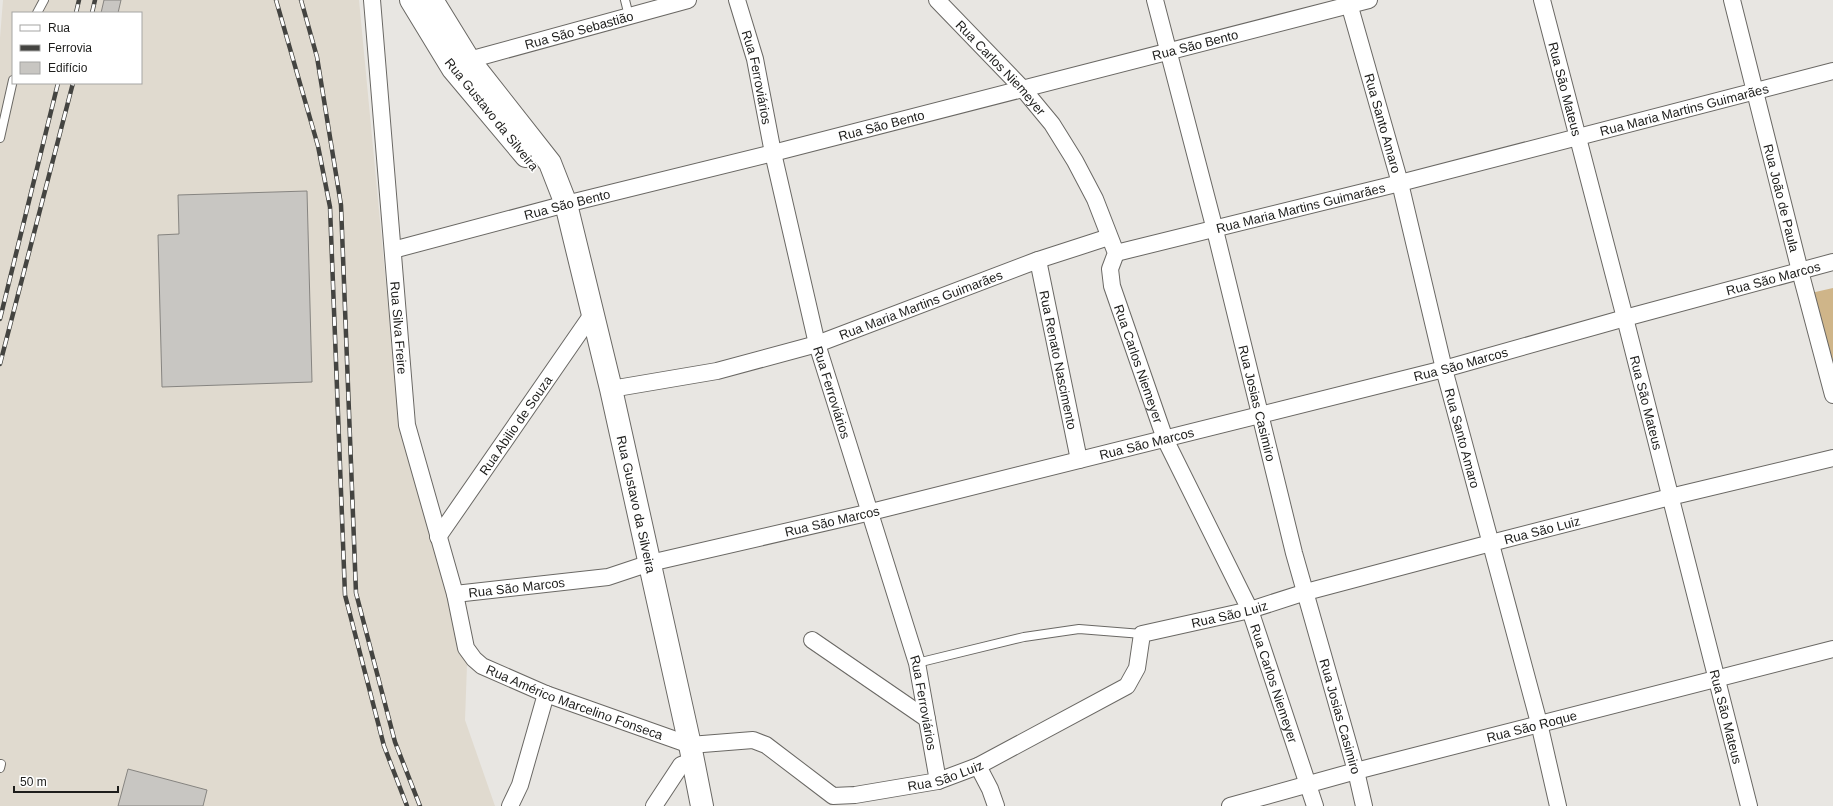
<svg xmlns="http://www.w3.org/2000/svg" width="1833" height="806" font-family="Arial,sans-serif">
	<style>
		.built { fill: #e0dacf; fill-rule: evenodd }
		.green { fill: #cfb589 }
		.building { fill: #c8c6c2; stroke: #868480 }
		.lines { fill: none; stroke-linecap: round; stroke-linejoin: round }
		.lane-casing { stroke: #6a6864; stroke-width: 10 }
		.street-casing { stroke: #6a6864; stroke-width: 18 }
		.secondary-casing { stroke: #6a6864; stroke-width: 24 }
		.lane { stroke: #fff; stroke-width: 8 }
		.street { stroke: #fff; stroke-width: 16 }
		.secondary { stroke: #fff; stroke-width: 22 }
		.rail-casing { stroke: #444441; stroke-width: 4.5 }
		.rail { stroke: #fff; stroke-width: 3; stroke-dasharray: 9; stroke-linecap: butt }
		.labels { text-anchor: middle; stroke-width: 3; stroke-linejoin: round; paint-order: stroke }
		.street-label { font-size: 13px; fill: #1d1d1b; stroke: #fff }
	</style>
	<rect width="100%" height="100%" fill="#e8e6e2"/>
	<path class="built" d="M3 0H359L397 400 446 576 467 665 465 720 495 806H0V38ZM13 13H141V83H13Z"/>
	<path class="green" d="M1833 288V377L1811 293Z"/>
	<path class="building" d="M104 0H121L118 13H101Z
		M307 191 312 382 162 387 158 235 179 234 178 195Z
		M128 769 207 790 203 806H118Z"/>
	<g class="lines">
		<defs>
			<path id="lane" d="M625 0 629 16
				M37 13 44 0
				M0 138 13 80
				M917 663 1024 637 1079 629 1142 634
				M0 768 1 764"/>
			<g id="street">
				<path id="s1" d="M372 0 407 425 455 594 466 648 474 659 482 666 546 694 690 745 753 740 766 745 833 796 855 795 938 781 978 766 1127 686 1137 668 1142 634 1250 610 1306 592 1491 543 1670 497 1833 458"/>
				<path id="s2" d="M737 0 755 59 773 153 817 344 917 663 938 781"/>
				<path id="s3" d="M937 0 1023 89 1052 124 1075 161 1095 199 1116 253 1110 269 1112 286 1165 439 1250 610 1315 806"/>
				<path id="s4" d="M1155 0 1215 230 1294 553 1356 771 1364 806"/>
				<path id="s5" d="M1348 0 1400 183 1444 369 1539 723 1558 806"/>
				<path id="s6" d="M1542 0 1625 318 1749 806"/>
				<path id="s7" d="M1732 0 1800 271 1833 395"/>
				<path id="s8" d="M469 60 688 0"/>
				<path id="s9" d="M393 250 566 204 773 153 1369 0"/>
				<path id="s10" d="M1116 253 1400 183 1833 71"/>
				<path id="s11" d="M1038 260 1079 460"/>
				<path id="s12" d="M611 389 717 371 817 344 1038 260 1109 237"/>
				<path id="s13" d="M438 537 593 313"/>
				<path id="s14" d="M455 594 608 577 650 563 871 512 1444 369 1625 318 1833 262"/>
				<path d="M812 640 927 719"/>
				<path d="M978 766 990 789 996 806"/>
				<path d="M510 806 520 785 546 694"/>
				<path d="M654 806 681 765 692 761"/>
				<path id="s15" d="M1230 806 1356 771 1833 649"/>
			</g>
			<g id="secondary">
				<path d="M411 0 453 69 526 156"/>
				<path id="s16" d="M432 0 469 60 550 163 566 204 611 389 690 745 702 806"/>
			</g>
		</defs>
		<use href="#lane" class="lane-casing"/>
		<use href="#street" class="street-casing"/>
		<use href="#secondary" class="secondary-casing"/>
		<use href="#lane" class="lane"/>
		<use href="#street" class="street"/>
		<use href="#secondary" class="secondary"/>
		<defs>
			<path id="rail" d="M276 0 318 146 330 207 345 595 384 746 407 806
				M301 0 317 57 341 205 356 593 395 742 420 806
				M76 13 79 0
				M92 13 95 0
				M0 319 58 83
				M0 364 73 83"/>
		</defs>
		<use href="#rail" class="rail-casing"/>
		<use href="#rail" class="rail"/>
	</g>
	<g class="labels">
		<g class="street-label">
			<text dy="5" stroke="none"><textPath href="#s8" startOffset="114">Rua São Sebastião</textPath></text>
			<text dy="5" stroke="none"><textPath href="#s9" startOffset="828">Rua São Bento</textPath></text>
			<text dy="5" stroke="none"><textPath href="#s3" startOffset="93">Rua Carlos Niemeyer</textPath></text>
			<text dy="5" stroke="none"><textPath href="#s2" startOffset="80">Rua Ferroviários</textPath></text>
			<text dy="5" stroke="none"><textPath href="#s6" startOffset="92">Rua São Mateus</textPath></text>
			<text dy="5" stroke="none"><textPath href="#s10" startOffset="586">Rua Maria Martins Guimarães</textPath></text>
			<text transform="translate(492 114) rotate(51)" y="5">Rua Gustavo da Silveira</text>
			<text dy="5" stroke="none"><textPath href="#s5" startOffset="128">Rua Santo Amaro</textPath></text>
			<text dy="5" stroke="none"><textPath href="#s9" startOffset="504">Rua São Bento</textPath></text>
			<text dy="5" stroke="none"><textPath href="#s7" startOffset="204">Rua João de Paula</textPath></text>
			<text dy="5" stroke="none"><textPath href="#s9" startOffset="180">Rua São Bento</textPath></text>
			<text dy="5" stroke="none"><textPath href="#s10" startOffset="190">Rua Maria Martins Guimarães</textPath></text>
			<text dy="5" stroke="none"><textPath href="#s14" startOffset="1357">Rua São Marcos</textPath></text>
			<text dy="5" stroke="none"><textPath href="#s12" startOffset="322">Rua Maria Martins Guimarães</textPath></text>
			<text dy="5" stroke="none"><textPath href="#s1" startOffset="329">Rua Silva Freire</textPath></text>
			<text dy="5" stroke="none"><textPath href="#s11" startOffset="102">Rua Renato Nascimento</textPath></text>
			<text dy="5" stroke="none"><textPath href="#s3" startOffset="430">Rua Carlos Niemeyer</textPath></text>
			<text dy="5" stroke="none"><textPath href="#s14" startOffset="1033">Rua São Marcos</textPath></text>
			<text dy="5" stroke="none"><textPath href="#s2" startOffset="404">Rua Ferroviários</textPath></text>
			<text dy="5" stroke="none"><textPath href="#s4" startOffset="416">Rua Josias Casimiro</textPath></text>
			<text dy="5" stroke="none"><textPath href="#s6" startOffset="416">Rua São Mateus</textPath></text>
			<text dy="5" stroke="none"><textPath href="#s13" startOffset="136">Rua Abilio de Souza</textPath></text>
			<text dy="5" stroke="none"><textPath href="#s5" startOffset="453">Rua Santo Amaro</textPath></text>
			<text dy="5" stroke="none"><textPath href="#s14" startOffset="709">Rua São Marcos</textPath></text>
			<text dy="5" stroke="none"><textPath href="#s16" startOffset="554">Rua Gustavo da Silveira</textPath></text>
			<text dy="5" stroke="none"><textPath href="#s14" startOffset="385">Rua São Marcos</textPath></text>
			<text dy="5" stroke="none"><textPath href="#s1" startOffset="1852">Rua São Luiz</textPath></text>
			<text dy="5" stroke="none"><textPath href="#s14" startOffset="62">Rua São Marcos</textPath></text>
			<text dy="5" stroke="none"><textPath href="#s1" startOffset="1528">Rua São Luiz</textPath></text>
			<text dy="5" stroke="none"><textPath href="#s3" startOffset="778">Rua Carlos Niemeyer</textPath></text>
			<text dy="5" stroke="none"><textPath href="#s1" startOffset="781">Rua Américo Marcelino Fonseca</textPath></text>
			<text dy="5" stroke="none"><textPath href="#s2" startOffset="728">Rua Ferroviários</textPath></text>
			<text dy="5" stroke="none"><textPath href="#s4" startOffset="740">Rua Josias Casimiro</textPath></text>
			<text dy="5" stroke="none"><textPath href="#s6" startOffset="740">Rua São Mateus</textPath></text>
			<text dy="5" stroke="none"><textPath href="#s15" startOffset="312">Rua São Roque</textPath></text>
			<text dy="5" stroke="none"><textPath href="#s1" startOffset="1180">Rua São Luiz</textPath></text>
		</g>
	</g>
	<rect x="12" y="12" width="130" height="72" fill="#ffffff" stroke="#a5a5a4"/>
	<rect x="20" y="25" width="20" height="6" fill="#ffffff" stroke="#a5a5a4"/>
	<text x="48" y="32" font-size="12" fill="#1d1d1b">Rua</text>
	<rect x="20" y="45" width="20" height="6" fill="#444441" stroke="#a5a5a4"/>
	<text x="48" y="52" font-size="12" fill="#1d1d1b">Ferrovia</text>
	<rect x="20" y="62" width="20" height="12" fill="#c8c6c2" stroke="#a5a5a4"/>
	<text x="48" y="72" font-size="12" fill="#1d1d1b">Edifício</text>
	<path d="M14 786v6h104v-6" fill="none" stroke="#1d1d1b" stroke-width="2"/>
	<text x="20" y="786" font-size="12" fill="#1d1d1b" stroke="#ffffff" stroke-width="3" paint-order="stroke">50 m</text>
</svg>
